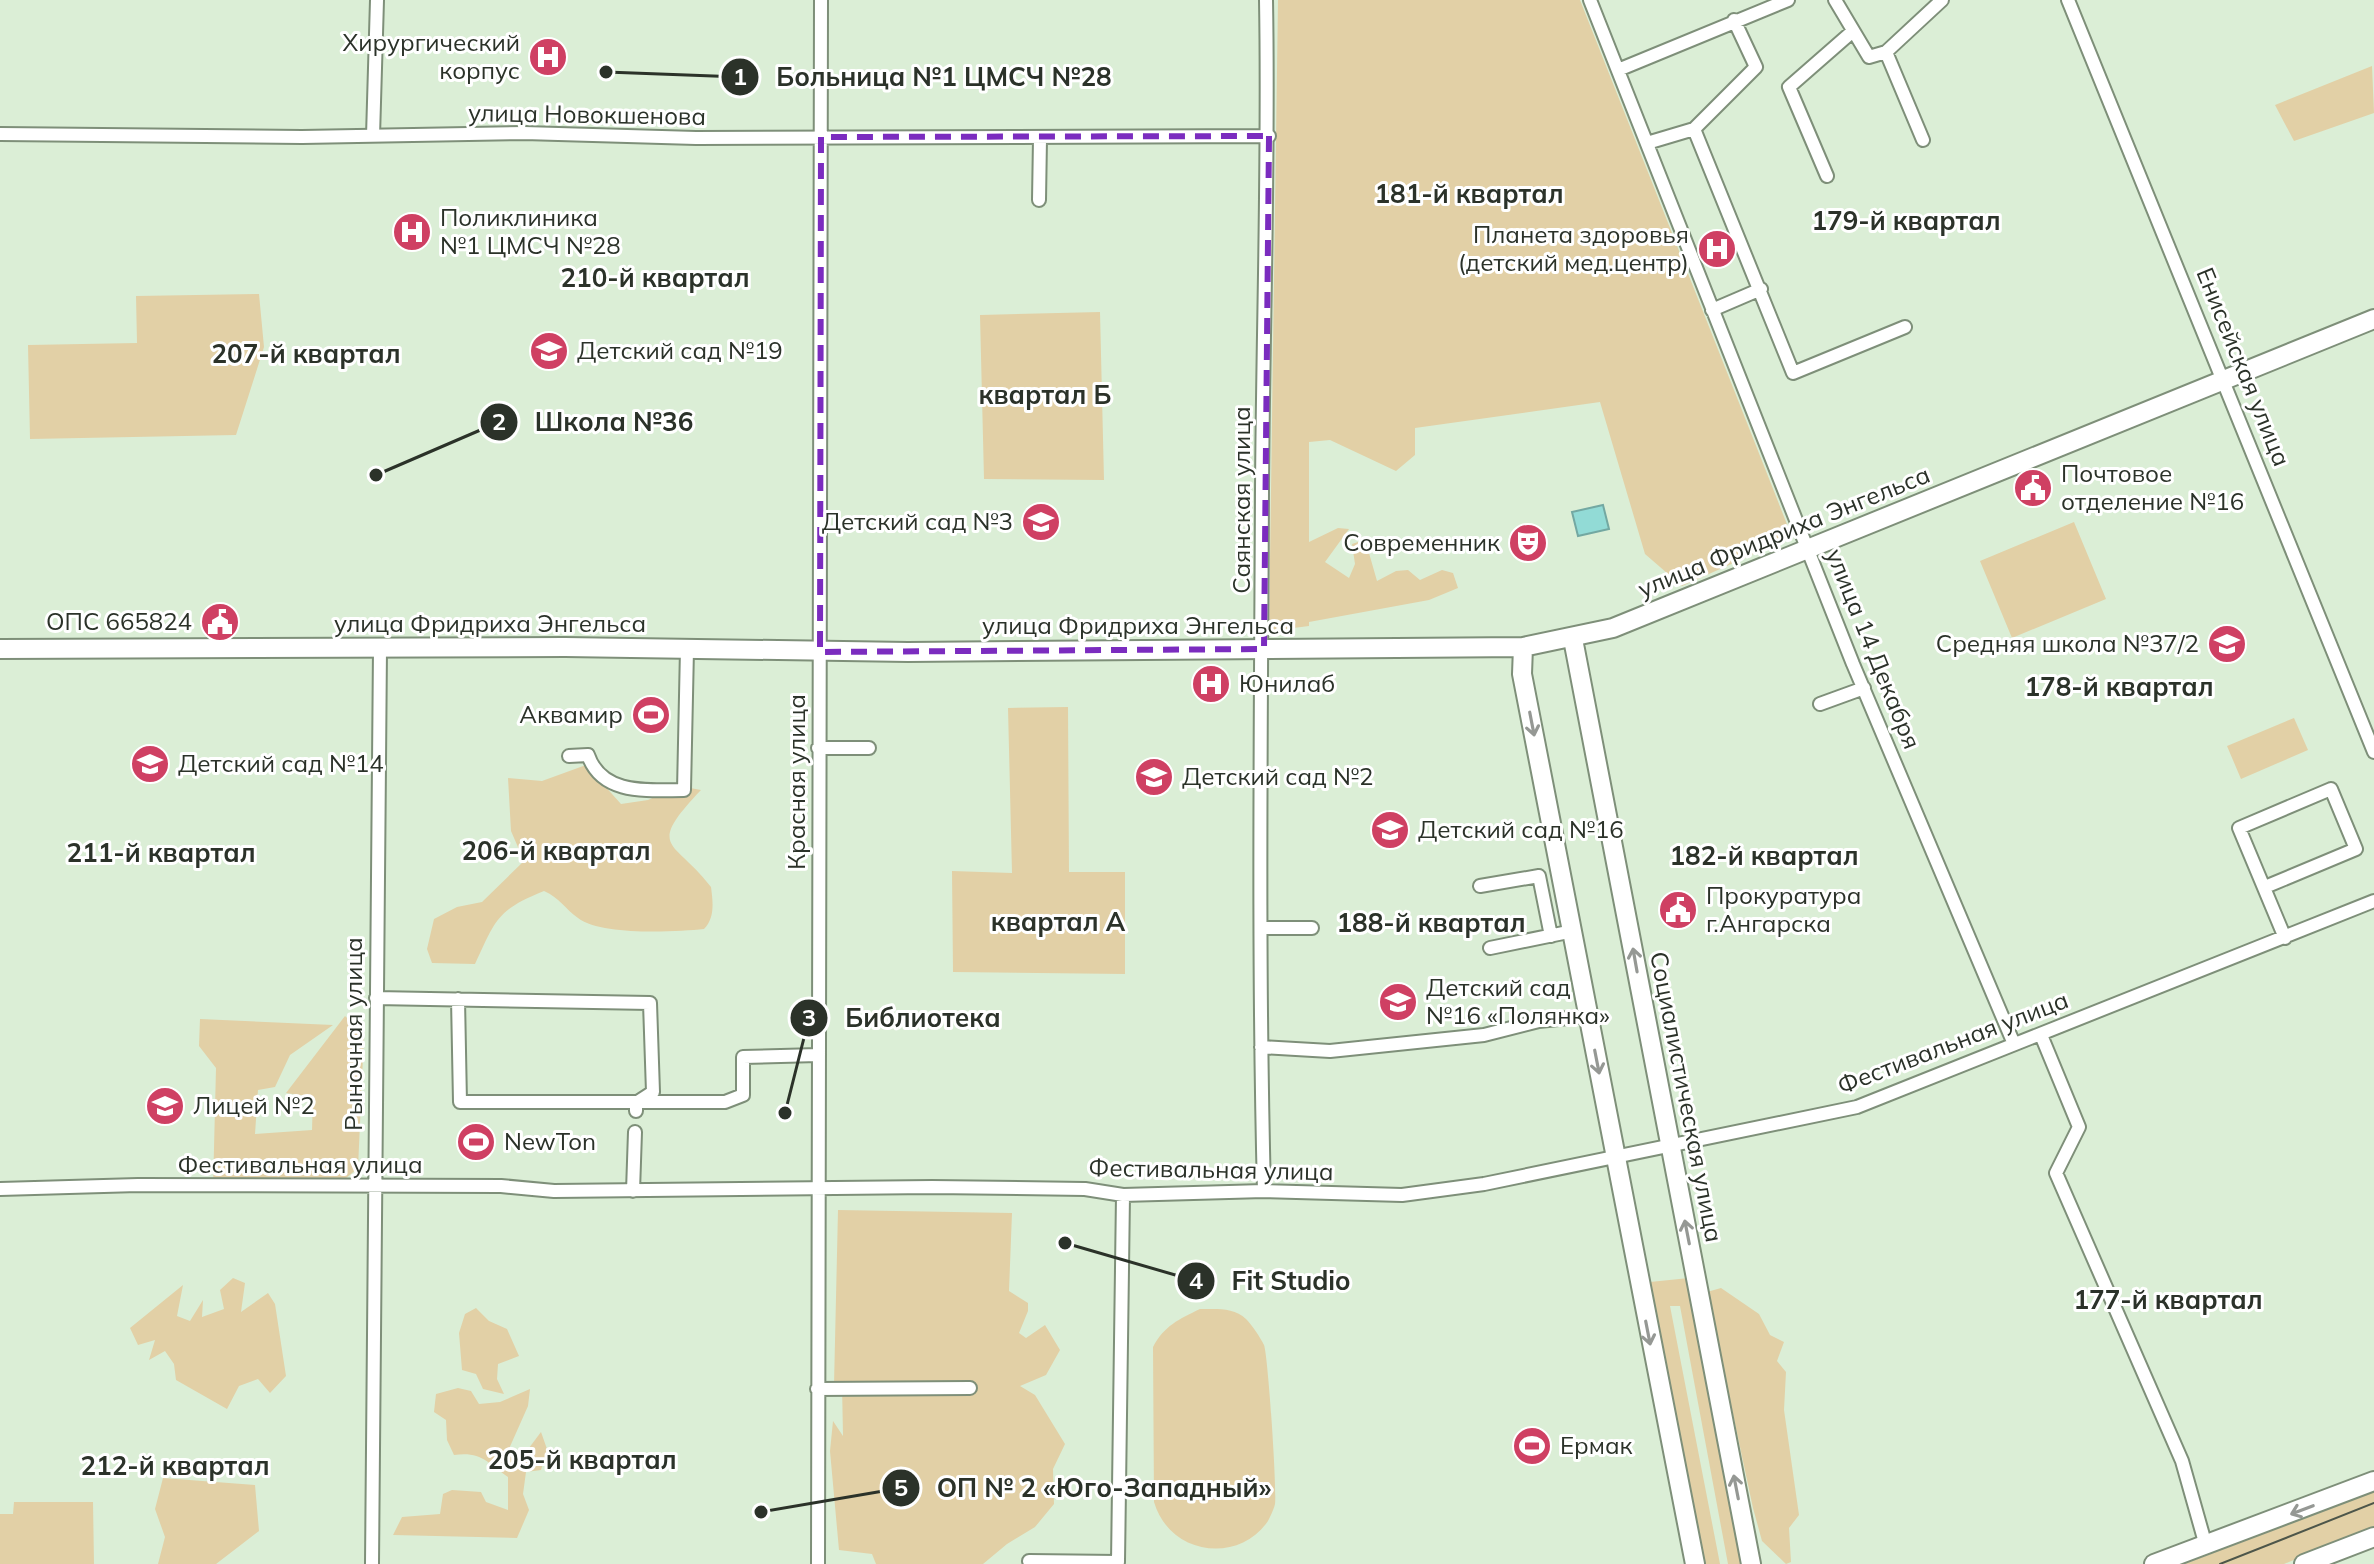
<svg xmlns="http://www.w3.org/2000/svg" width="2374" height="1564" font-family="Mulish,sans-serif">
	<style>
		.green { fill: #e2d0a6 }
		.water { fill: #92dbd6; stroke: #73a8a2; stroke-width: 2 }
		.lines { fill: none; stroke-linecap: round; stroke-linejoin: round }
		.street-casing { stroke: #7e8f79; stroke-width: 16 }
		.secondary-casing { stroke: #7e8f79; stroke-width: 22 }
		.street { stroke: #fff; stroke-width: 12 }
		.secondary { stroke: #fff; stroke-width: 18 }
		.tram { stroke: #4d564a; stroke-width: 2 }
		.oneway { stroke: #959894 }
		.marked { fill: none; stroke: #7b2cbf; stroke-width: 6; stroke-dasharray: 16 10; stroke-linejoin: round }
		.labels { text-anchor: middle; stroke-width: 6; stroke-linejoin: round; paint-order: stroke }
		.poi-label { font-size: 24px; fill: #2b3229; stroke: #fff; text-anchor: start }
		.street-label { font-size: 24px; fill: #2b3229; stroke: #fff }
		.neighbourhood-label { font-size: 26px; font-weight: bold; fill: #2b3229; stroke: #fff }
		.leader { fill: none; stroke: #2b3229; stroke-width: 3 }
		.callout-dot { fill: #2b3229; stroke: #fff; stroke-width: 3 }
		.mark-label { font-size: 24px; text-anchor: middle; font-weight: bold; fill: #fff }
		.callout-label { font-size: 26px; text-anchor: middle; font-weight: bold; fill: #2b3229; stroke: #fff; stroke-width: 6; stroke-linejoin: round; paint-order: stroke }
	</style>
	<rect width="100%" height="100%" fill="#dbeed6"/>
	<path class="green" d="M1278 0H1580L1792 537 1682 586 1645 554 1600 402 1415 428V455L1396 471 1330 440 1309 442V542L1338 528 1349 529 1325 562 1349 578 1355 564 1352 544 1361 541 1369 553 1377 581 1396 571 1408 570 1420 580 1442 570 1453 573 1458 588 1429 600 1309 622V626L1269 631Z
		M2372 66 2374 113 2294 141 2275 105Z
		M259 294 264 347 236 435 30 439 28 345 137 343 136 296Z
		M1100 312 1104 480 984 479 980 315Z
		M2074 522 2106 599 2012 638 1980 561Z
		M1068 707 1069 872H1125V974L953 972 952 871 1012 873 1008 708Z
		M2294 718 2308 750 2241 779 2227 746Z
		M586 765 621 804 648 800 679 786 701 790C644 850 675 839 711 887 713 902 715 918 704 929 675 932 602 936 578 918 565 909 560 898 544 891 497 910 496 919 475 964L432 963 427 949 434 919 457 907 482 902 524 861 511 831 508 778 542 781Z
		M345 1016 364 1034 358 1168 339 1184 213 1188 216 1068 199 1046 200 1019 333 1025 290 1055 275 1087 258 1090 255 1134 312 1130 313 1097 286 1093Z
		M838 1210 1012 1213 1009 1291 1028 1303V1311L1019 1333 1026 1338 1045 1325 1060 1350 1046 1375 1020 1386 1035 1395 1065 1444 1053 1469 1054 1504 1035 1527 1007 1544 983 1564H876L872 1554 839 1550 830 1451 833 1421 843 1436 842 1385H834Z
		M233 1278 245 1283 241 1312 268 1293 275 1304 286 1376 270 1393 258 1379 239 1386 227 1409 176 1380 174 1364 165 1351 149 1360 155 1340 138 1345 130 1328 183 1285 177 1316 190 1321 203 1300 202 1317 224 1309 220 1290Z
		M1689 1278 1746 1564H1728L1680 1306H1670L1720 1564H1704L1650 1282Z
		M1721 1288 1759 1314 1770 1335 1784 1342 1777 1361 1786 1372 1784 1410 1799 1515 1789 1528 1791 1562 1786 1564 1762 1541 1753 1508 1707 1292Z
		M476 1308 489 1321 507 1329 519 1356 498 1364 497 1379 504 1394 483 1389 476 1374 462 1370 459 1333 465 1314Z
		M1200 1309C1216 1309 1234 1307 1246 1319 1252 1325 1260 1337 1264 1345 1268 1355 1277 1489 1275 1504 1274 1509 1270 1517 1268 1521 1239 1564 1170 1556 1154 1502L1153 1347C1164 1326 1179 1319 1200 1309Z
		M458 1388 471 1391 479 1404 500 1402 530 1389 528 1406 508 1451 526 1452 541 1432 547 1449 541 1470 526 1472 523 1494 529 1510 517 1538 393 1535 402 1517 440 1514 443 1494 452 1490 481 1492 486 1502 508 1510V1477C488 1463 481 1451 454 1455L447 1440 446 1420 434 1412 436 1394Z
		M163 1478 255 1485 259 1531 216 1564H158L165 1537 155 1509Z
		M2374 1492V1526L2284 1564H2184Z
		M14 1502H93L94 1564H0V1514H13Z"/>
	<path class="water" d="M1603 505 1609 529 1578 536 1572 512Z"/>
	<g class="lines">
		<defs>
			<path id="street" d="M1590 0 1853 664 2014 1044
				M1835 0 1869 57 1886 52 1942 0
				M2068 0 2374 752
				M1886 52 1923 140
				M1618 70 1788 0
				M1694 129 1793 373 1905 327
				M0 134 302 137 524 133 696 138 1269 136
				M373 136 377 0
				M1647 143 1694 129 1756 67 1734 20
				M1827 176 1789 87 1853 31
				M1039 200 1040 139
				M1712 310 1761 289
				M1820 704 1864 688
				M818 748H869
				M569 756 588 755C602 796 649 790 684 790L687 649
				M1480 886 1539 876 1551 936
				M2265 887 2356 849 2331 789 2239 828 2285 938
				M1261 928H1312
				M1490 948 1573 931
				M376 998 650 1003 653 1092 636 1103V1111
				M458 999 460 1102H725L743 1095V1057L818 1055
				M2041 1035 2079 1127 2056 1173 2182 1461 2206 1546
				M1261 1047 1330 1051 1484 1035 1539 1021 1588 1016
				M0 1189 138 1185 501 1186 554 1191 932 1187 1085 1189 1123 1195 1264 1191 1402 1195 1484 1184 1857 1107 2374 901
				M633 1191 635 1132
				M1264 1191C1258 958 1261 724 1262 490 1263 326 1269 163 1266 0
				M817 1389 970 1388
				M1029 1561 1118 1562 1123 1195
				M372 1564 380 649
				M818 1564 821 0"/>
			<path id="secondary" d="M1573 639 1751 1564
				M1523 647 1522 674 1695 1564
				M0 649 565 647 908 652 1523 647 1613 628 2374 319
				M2154 1564 2374 1481
				M2304 1564 2374 1537"/>
		</defs>
		<use href="#street" class="street-casing"/>
		<use href="#secondary" class="secondary-casing"/>
		<use href="#street" class="street"/>
		<use href="#secondary" class="secondary"/>
		<path class="tram" d="M2220 1564 2374 1503"/>
	</g>
	<defs><path id="oneway-shaft" d="M-6 0H5M1.5-3L5.5 0L1.5 3" fill="none" stroke-width="1.6" stroke-linecap="round" stroke-linejoin="round" transform="scale(2)"/></defs>
	<g class="oneway">
		<use href="#oneway-shaft" transform="translate(1532 724) rotate(79)"/>
		<use href="#oneway-shaft" transform="translate(1635 960) rotate(-100)"/>
		<use href="#oneway-shaft" transform="translate(1597 1062) rotate(79)"/>
		<use href="#oneway-shaft" transform="translate(1687 1232) rotate(-101)"/>
		<use href="#oneway-shaft" transform="translate(1648 1333) rotate(79)"/>
		<use href="#oneway-shaft" transform="translate(1736 1487) rotate(-101)"/>
		<use href="#oneway-shaft" transform="translate(2302 1510) rotate(159)"/>
	</g>
	<path class="marked" d="M1269 136 1264 649 820 652 821 137Z"/>
	<defs>
		<symbol id="hospital-disc" viewBox="-11 -11 22 22"><circle r="9.5" fill="#cf4063" stroke="#fff"/><path d="M-5-5h3v3.5h4V-5h3V5h-3V1.5h-4V5h-3Z" fill="#fff"/></symbol>
		<symbol id="school-disc" viewBox="-11 -11 22 22"><circle r="9.5" fill="#cf4063" stroke="#fff"/><path d="M0-5L7-2L0 1L-7-2ZM-4 1L0 2.5L4 1V4Q0 6-4 4Z" fill="#fff"/></symbol>
		<symbol id="civic-disc" viewBox="-11 -11 22 22"><circle r="9.5" fill="#cf4063" stroke="#fff"/><path d="M-.6-6.5H3V-4.5H.6V-3L4-1V1h2V6H-6V1h2V-1L-.6-3ZM-1.2 2.5V6h2.4V2.5Z" fill="#fff"/></symbol>
		<symbol id="theatre-disc" viewBox="-11 -11 22 22"><circle r="9.5" fill="#cf4063" stroke="#fff"/><path d="M-5-5.5Q0-4 5-5.5V0Q5 5 0 6Q-5 5-5 0ZM-3.3-2.5H-1v1.5H-3.3ZM1-2.5H3.3v1.5H1ZM-2.8 1Q0 5.5 2.8 1Z" fill="#fff"/></symbol>
		<symbol id="stadium-disc" viewBox="-11 -11 22 22"><circle r="9.5" fill="#cf4063" stroke="#fff"/><path d="M0-5a6.5 5 0 1 0 0 10a6.5 5 0 1 0 0-10ZM-3.5-1.8h7v3.6h-7Z" fill="#fff"/></symbol>
	</defs>
	<g fill-rule="evenodd">
		<use href="#hospital-disc" x="526" y="35" width="44" height="44"/>
		<use href="#hospital-disc" x="390" y="210" width="44" height="44"/>
		<use href="#hospital-disc" x="1695" y="227" width="44" height="44"/>
		<use href="#school-disc" x="527" y="329" width="44" height="44"/>
		<use href="#civic-disc" x="2011" y="466" width="44" height="44"/>
		<use href="#school-disc" x="1019" y="500" width="44" height="44"/>
		<use href="#theatre-disc" x="1506" y="521" width="44" height="44"/>
		<use href="#civic-disc" x="198" y="600" width="44" height="44"/>
		<use href="#school-disc" x="2205" y="622" width="44" height="44"/>
		<use href="#hospital-disc" x="1189" y="662" width="44" height="44"/>
		<use href="#stadium-disc" x="629" y="693" width="44" height="44"/>
		<use href="#school-disc" x="128" y="742" width="44" height="44"/>
		<use href="#school-disc" x="1132" y="755" width="44" height="44"/>
		<use href="#school-disc" x="1368" y="808" width="44" height="44"/>
		<use href="#civic-disc" x="1656" y="888" width="44" height="44"/>
		<use href="#school-disc" x="1376" y="980" width="44" height="44"/>
		<use href="#school-disc" x="143" y="1084" width="44" height="44"/>
		<use href="#stadium-disc" x="454" y="1120" width="44" height="44"/>
		<use href="#stadium-disc" x="1510" y="1424" width="44" height="44"/>
	</g>
	<g class="labels">
		<g class="poi-label">
			<text x="520" y="51" text-anchor="end">Хирургический<tspan x="520" dy="28">корпус</tspan></text>
			<text x="440" y="226">Поликлиника<tspan x="440" dy="28">№1 ЦМСЧ №28</tspan></text>
			<text x="1689" y="243" text-anchor="end">Планета здоровья<tspan x="1689" dy="28">(детский мед.центр)</tspan></text>
			<text x="577" y="359">Детский сад №19</text>
			<text x="2061" y="482">Почтовое<tspan x="2061" dy="28">отделение №16</tspan></text>
			<text x="1013" y="530" text-anchor="end">Детский сад №3</text>
			<text x="1500" y="551" text-anchor="end">Современник</text>
			<text x="192" y="630" text-anchor="end">ОПС 665824</text>
			<text x="2199" y="652" text-anchor="end">Средняя школа №37/2</text>
			<text x="1239" y="692">Юнилаб</text>
			<text x="623" y="723" text-anchor="end">Аквамир</text>
			<text x="178" y="772">Детский сад №14</text>
			<text x="1182" y="785">Детский сад №2</text>
			<text x="1418" y="838">Детский сад №16</text>
			<text x="1706" y="904">Прокуратура<tspan x="1706" dy="28">г.Ангарска</tspan></text>
			<text x="1426" y="996">Детский сад<tspan x="1426" dy="28">№16 «Полянка»</tspan></text>
			<text x="193" y="1114">Лицей №2</text>
			<text x="504" y="1150">NewTon</text>
			<text x="1560" y="1454">Ермак</text>
		</g>
		<g class="street-label">
			<text transform="translate(587 115) rotate(1)" y="8">улица Новокшенова</text>
			<text transform="translate(2243 367) rotate(68)" y="8">Енисейская улица</text>
			<text transform="translate(1242 500) rotate(-90)" y="8">Саянская улица</text>
			<text transform="translate(1784 532) rotate(-22)" y="8">улица Фридриха Энгельса</text>
			<text x="490" y="632">улица Фридриха Энгельса</text>
			<text x="1138" y="634">улица Фридриха Энгельса</text>
			<text transform="translate(1873 649) rotate(68)" y="8">улица 14 Декабря</text>
			<text transform="translate(797 782) rotate(-90)" y="8">Красная улица</text>
			<text transform="translate(354 1034) rotate(-90)" y="8">Рыночная улица</text>
			<text transform="translate(1953 1043) rotate(-21)" y="8">Фестивальная улица</text>
			<text transform="translate(1686 1097) rotate(79)" y="8">Социалистическая улица</text>
			<text x="300" y="1173">Фестивальная улица</text>
			<text transform="translate(1211 1170) rotate(1)" y="8">Фестивальная улица</text>
		</g>
		<g class="neighbourhood-label">
			<text x="1469" y="203">181-й квартал</text>
			<text x="1906" y="230">179-й квартал</text>
			<text x="655" y="287">210-й квартал</text>
			<text x="306" y="363">207-й квартал</text>
			<text x="1045" y="404">квартал Б</text>
			<text x="2119" y="696">178-й квартал</text>
			<text x="556" y="860">206-й квартал</text>
			<text x="161" y="862">211-й квартал</text>
			<text x="1764" y="865">182-й квартал</text>
			<text x="1058" y="931">квартал А</text>
			<text x="1431" y="932">188-й квартал</text>
			<text x="2168" y="1309">177-й квартал</text>
			<text x="582" y="1469">205-й квартал</text>
			<text x="175" y="1475">212-й квартал</text>
		</g>
	</g>
	<path class="leader" d="M606 72L740 77M376 475L499 422M785 1113L809 1018M1065 1243L1196 1281M761 1512L901 1488"/>
	<g class="callout-dot">
		<circle cx="606" cy="72" r="8"/>
		<circle cx="376" cy="475" r="8"/>
		<circle cx="785" cy="1113" r="8"/>
		<circle cx="1065" cy="1243" r="8"/>
		<circle cx="761" cy="1512" r="8"/>
		<circle cx="740" cy="77" r="20"/>
		<circle cx="499" cy="422" r="20"/>
		<circle cx="809" cy="1018" r="20"/>
		<circle cx="1196" cy="1281" r="20"/>
		<circle cx="901" cy="1488" r="20"/>
	</g>
	<g class="mark-label">
		<text x="740" y="85">1</text>
		<text x="499" y="430">2</text>
		<text x="809" y="1026">3</text>
		<text x="1196" y="1289">4</text>
		<text x="901" y="1496">5</text>
	</g>
	<g class="callout-label">
		<text x="944" y="86">Больница №1 ЦМСЧ №28</text>
		<text x="614" y="431">Школа №36</text>
		<text x="923" y="1027">Библиотека</text>
		<text x="1291" y="1290">Fit Studio</text>
		<text x="1104" y="1497">ОП № 2 «Юго-Западный»</text>
	</g>
</svg>
